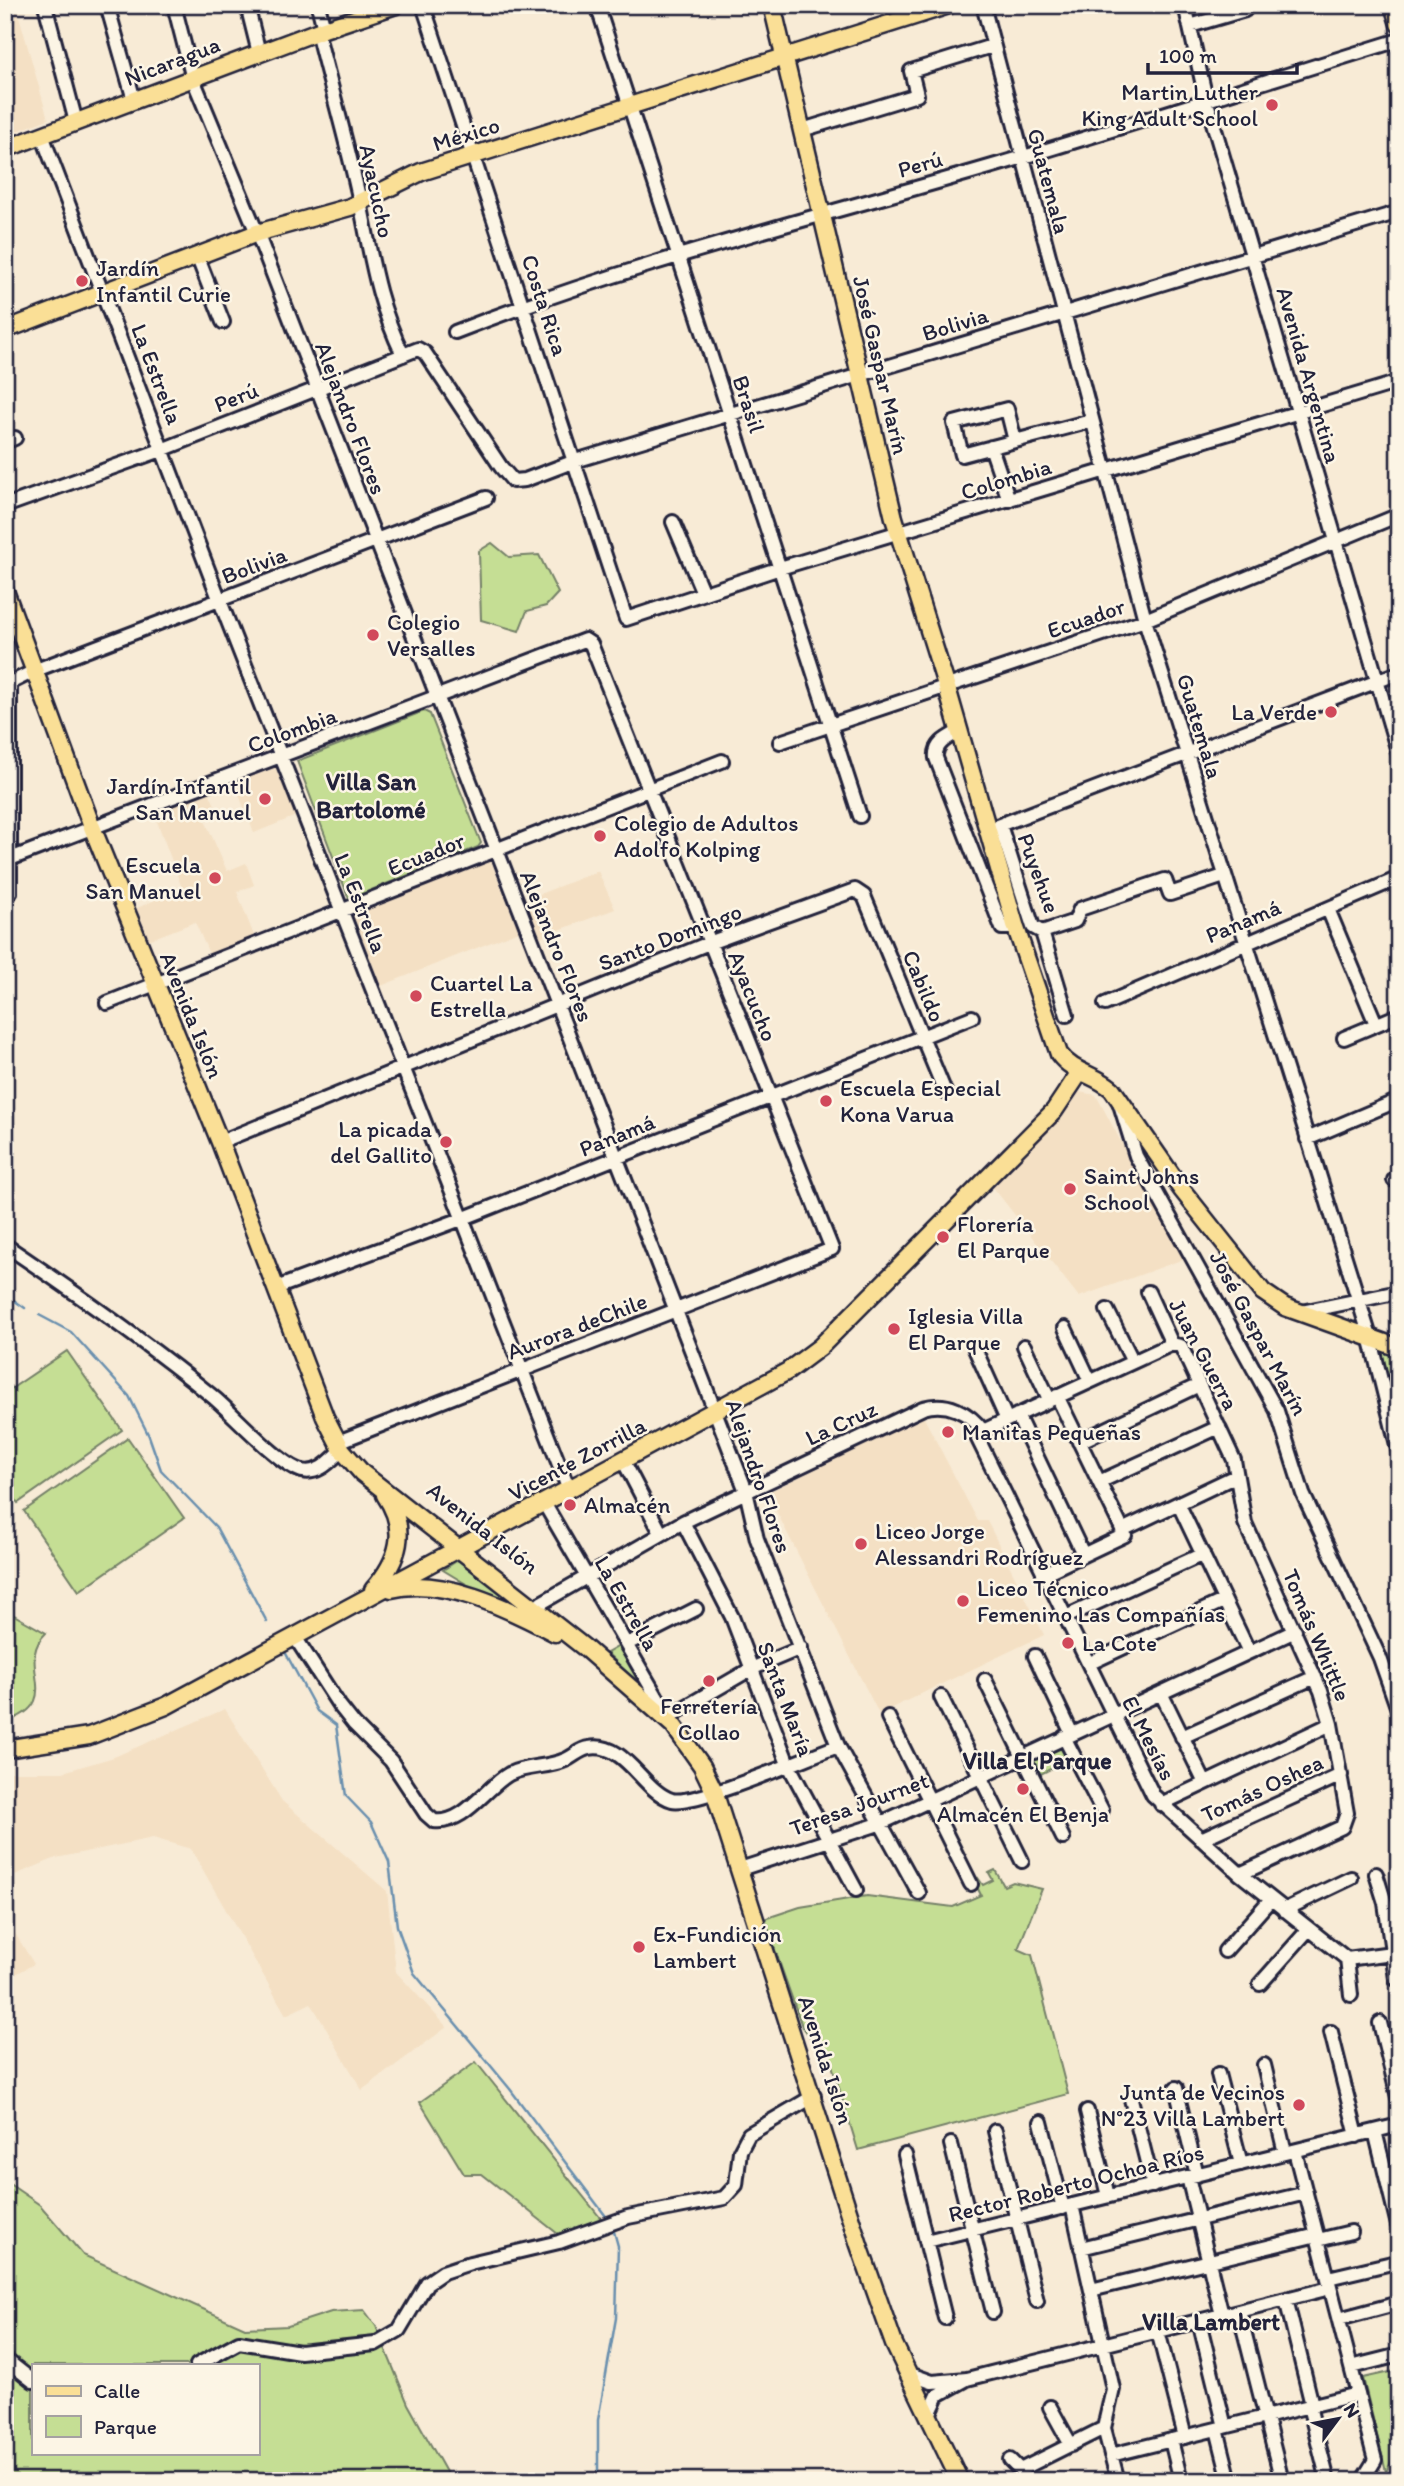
<svg xmlns="http://www.w3.org/2000/svg" width="1404" height="2486" font-family="Itim,sans-serif">
	<style>
		.built { fill: #f4e0c4 }
		.green { fill: #c5de94; stroke: #748068; stroke-width: 2; fill-rule: evenodd }
		.lines { fill: none; stroke-linecap: round; stroke-linejoin: round }
		.stream { stroke: #698fae; stroke-width: 2.5 }
		.minor-casing { stroke: #22223b; stroke-width: 18 }
		.major-casing { stroke: #22223b; stroke-width: 21 }
		.minor { stroke: #fcf5e5; stroke-width: 12 }
		.major { stroke: #fadf96; stroke-width: 16 }
		.poi-dot { fill: #d1495b; stroke: #fcf5e5; stroke-width: 2.5 }
		.labels { text-anchor: middle; stroke-width: 5; stroke-linejoin: round; paint-order: stroke }
		.street-label { font-size: 23px; fill: #22223b; stroke: #fcf5e5 }
		.poi-label { font-size: 23px; fill: #22223b; stroke: #fcf5e5; text-anchor: start }
		.neighbourhood-label { font-size: 24px; font-weight: bold; fill: #22223b; stroke: #fcf5e5 }
	</style>
	<rect width="100%" height="100%" fill="#f8ebd6"/>
	<filter id="ink" filterUnits="userSpaceOnUse"><feTurbulence type="fractalNoise" baseFrequency=".0143" numOctaves="2"/><feDisplacementMap in="SourceGraphic" scale="14" xChannelSelector="R" yChannelSelector="G"/><feConvolveMatrix kernelMatrix="1 2 1 2 8 2 1 2 1" color-interpolation-filters="sRGB"/></filter>
	<g filter="url(#ink)">
		<path class="built" d="M5 5H16L48 119 5 136Z
			M278 767 296 816 254 833 234 782Z
			M207 787 218 812 204 818 227 871 246 863 254 885 237 892 256 941 211 958 195 922 146 941 135 909 182 888 152 808Z
			M490 859 519 931 381 986 352 914Z
			M598 871 615 909 538 938 522 901Z
			M1079 1092 1096 1095 1184 1259 1079 1297 989 1182Z
			M923 1416 978 1521H987L1044 1635 879 1714 767 1493Z
			M225 1709 282 1801 387 1891 396 1972 447 2027 362 2090 311 2003 286 2015 191 1849 153 1838 56 1858 5 1879V1772H63L114 1757Z
			M5 1917 34 1964 5 1980Z"/>
		<path class="green" d="M492 543 509 557 539 555 558 593 546 606 527 611 519 631 481 620 479 551Z
			M424 711 430 714 481 843 478 847 349 899 297 761Z
			M1375 1346 1399 1354V1429Z
			M67 1351 122 1430 18 1503 5 1485V1393Z
			M128 1438 184 1518 79 1591 24 1511Z
			M458 1560C477 1573 508 1589 517 1610L501 1605 443 1570Z
			M5 1610 46 1633C13 1664 68 1702 5 1722Z
			M623 1644 648 1693 607 1653Z
			M1064 1737 1074 1757 1033 1778 1022 1757Z
			M995 1870 1004 1886 1013 1882 1042 1889 1018 1949 1032 1955 1068 2094 858 2150 832 2065 802 2026 764 1919 800 1907 867 1896 953 1907 981 1895 974 1881 978 1878 983 1885 993 1880 989 1873Z
			M476 2062 602 2220 588 2228 558 2234 482 2174H464L420 2102Z
			M5 2181 40 2205 83 2255 245 2328 288 2326 331 2312 364 2310 376 2326 408 2404 451 2481H5ZM33 2365H257V2453H33Z
			M1399 2370V2447L1386 2472 1363 2378Z"/>
		<g class="lines">
			<path class="stream" d="M5 1294 25 1308
				M39 1315 71 1332 129 1396 149 1436 161 1470 216 1527 267 1622
				M284 1650 317 1711 336 1725 346 1796 371 1822 389 1862 397 1926 414 1973 510 2089 608 2219
				M598 2481V2420L616 2318 618 2246 613 2228"/>
			<defs>
				<path id="minor" d="M45 5 76 122
					M107 5 134 100
					M174 5 193 79 257 233 746 1491 757 1539 838 1746 919 1893
					M247 5 259 53
					M318 5 324 29
					M423 5 626 619 780 568 1399 382
					M597 5 860 816
					M983 5 1145 620 1371 1340 1399 1453
					M1185 5 1206 99 1399 755
					M1190 26 1245 10 1242 5
					M317 31C331 88 348 145 360 202 372 260 377 301 403 355
					M802 130 917 95 911 71 992 46
					M42 135 220 601 569 1490
					M198 258 223 322
					M455 332C638 260 832 214 1020 158 1147 120 1272 79 1399 40
					M1015 441 1007 409 954 423 962 455 1091 421
					M5 442 15 438
					M991 447 1009 500
					M5 506 164 449 418 349 425 353 501 467 513 481 525 480 575 461 1399 212
					M673 522 703 593
					M960 731C949 737 934 743 936 758L1002 928H1016
					M780 742 1145 620 1399 515
					M1000 825 1033 927 1042 932 1075 921 1080 909 1165 880 1170 894 1224 876
					M989 829 1399 673
					M10 859 585 640 591 644 832 1249 338 1442
					M10 893V683L36 670 486 498
					M1328 909 1376 1024
					M1042 932 1067 1015
					M107 1003 722 761
					M1105 1004 1399 878
					M1344 1038 1399 1015
					M1119 1101 1136 1156 1277 1411 1303 1494 1380 1658 1399 1712
					M1307 1139 1399 1100
					M220 1142 709 943 855 890 864 896 945 1092
					M1394 1180 1399 1179
					M5 1245C76 1293 146 1342 212 1396 234 1414 278 1464 302 1471 319 1475 331 1460 342 1450
					M276 1288 464 1218 972 1017
					M1148 1292 1172 1344 1181 1346 1234 1460 1245 1523 1321 1691 1331 1724 1347 1813 1342 1827 1240 1874
					M1107 1310 1133 1362
					M1302 1312 1399 1292
					M1065 1328 1090 1381
					M1024 1346 1049 1399
					M975 1349 1007 1420
					M1017 1415 1083 1554
					M983 1431 978 1439 1153 1795 1240 1874 1347 1959 1392 1953
					M983 1431 1172 1344
					M1079 1442 1199 1385
					M623 1460 661 1533
					M1099 1482 1219 1427
					M544 1503 669 1718
					M1179 1505 1249 1652
					M683 1522 732 1617 788 1764 856 1890
					M1122 1530 1236 1476
					M1043 1574 1125 1535 1057 1396
					M540 1612 541 1603 683 1522 923 1408C947 1401 969 1412 983 1431
					M1068 1616 1203 1554
					M295 1637 339 1705 354 1724 391 1761 426 1814 434 1821C464 1825 486 1787 509 1774 526 1765 548 1768 565 1760 573 1757 580 1749 589 1748 626 1741 642 1791 672 1800 696 1806 809 1756 838 1746
					M627 1644 696 1609
					M1035 1656 1072 1734
					M1090 1663 1223 1601
					M985 1680 1063 1838
					M1161 1693 1205 1783
					M941 1697 1022 1861
					M668 1717 751 1669 801 1648
					M888 1717 971 1884
					M1064 1737 1102 1810
					M1182 1737 1315 1677
					M1161 1804 1331 1724
					M1201 1839 1341 1775
					M740 1869 879 1824 1295 1631
					M1376 1874 1385 1903 1396 1979
					M1284 1910 1351 1878
					M1225 1951 1271 1899
					M1347 1959 1351 1995
					M1260 1984 1308 1930
					M1380 2023 1399 2101
					M1331 2032 1357 2136
					M1264 2065 1285 2153
					M1218 2074 1241 2164
					M1176 2088 1197 2175
					M1131 2099 1153 2186
					M1087 2111 1108 2196
					M1041 2122 1063 2208
					M995 2131 1037 2301
					M1375 2131 1398 2225
					M951 2144 993 2312
					M1295 2151 1375 2460 1362 2481
					M905 2155 945 2318
					M1188 2177 1222 2315
					M1072 2205 1113 2389 1104 2428 1118 2481
					M1318 2240 1351 2232
					M926 2241 1399 2125
					M1081 2248 1306 2193
					M1328 2278 1392 2263
					M1091 2290 1317 2235
					M1286 2299 1312 2405
					M1239 2311 1282 2481
					M1339 2319 1399 2303
					M1199 2321 1225 2427
					M1158 2331 1185 2437
					M5 2359 33 2381
					M197 2365 239 2342 300 2352 375 2344 399 2330 427 2283 443 2272 470 2263 559 2242 628 2217 724 2198 736 2185 740 2151 749 2134 814 2096
					M1351 2367 1399 2355
					M907 2373 932 2382 967 2379 1330 2288
					M1309 2406 1328 2481
					M1050 2407 1071 2445
					M928 2417 938 2395 967 2379
					M1217 2429 1230 2481
					M1171 2440 1181 2481
					M1111 2455 1358 2394
					M1010 2460 1020 2470 1104 2428"/>
				<path id="major" d="M772 5 894 518 947 688 1016 928 1059 1054C1073 1073 1095 1074 1112 1089L1182 1190 1263 1292 1285 1307 1399 1348
					M1393 5 1399 24
					M5 149 324 29 396 5
					M5 330 257 233 350 207 421 172 949 5
					M5 591 92 827 220 1142 325 1417 342 1450 362 1473 585 1648 673 1725 702 1766 714 1791 859 2245 894 2344 960 2481
					M391 1589C443 1576 509 1609 555 1633
					M373 1590C399 1560 409 1530 385 1495
					M5 1749 89 1736 166 1706 788 1371 820 1347 1054 1111 1080 1072"/>
			</defs>
			<use href="#minor" class="minor-casing"/>
			<use href="#major" class="major-casing"/>
			<use href="#minor" class="minor"/>
			<use href="#major" class="major"/>
		</g>
	</g>
	<g class="poi-dot">
		<circle cx="1272" cy="105" r="7"/>
		<circle cx="82" cy="281" r="7"/>
		<circle cx="373" cy="635" r="7"/>
		<circle cx="1331" cy="712" r="7"/>
		<circle cx="265" cy="799" r="7"/>
		<circle cx="600" cy="836" r="7"/>
		<circle cx="215" cy="878" r="7"/>
		<circle cx="416" cy="996" r="7"/>
		<circle cx="826" cy="1101" r="7"/>
		<circle cx="446" cy="1142" r="7"/>
		<circle cx="1070" cy="1189" r="7"/>
		<circle cx="943" cy="1237" r="7"/>
		<circle cx="894" cy="1329" r="7"/>
		<circle cx="948" cy="1432" r="7"/>
		<circle cx="570" cy="1505" r="7"/>
		<circle cx="861" cy="1544" r="7"/>
		<circle cx="963" cy="1601" r="7"/>
		<circle cx="1068" cy="1643" r="7"/>
		<circle cx="709" cy="1681" r="7"/>
		<circle cx="1023" cy="1789" r="7"/>
		<circle cx="639" cy="1947" r="7"/>
		<circle cx="1299" cy="2105" r="7"/>
	</g>
	<g class="labels">
		<g class="street-label">
			<text transform="translate(172 61) rotate(-21)" y="8">Nicaragua</text>
			<text transform="translate(466 134) rotate(-17)" y="8">México</text>
			<text transform="translate(920 164) rotate(-16)" y="8">Perú</text>
			<text transform="translate(1049 181) rotate(75)" y="8">Guatemala</text>
			<text transform="translate(377 191) rotate(78)" y="8">Ayacucho</text>
			<text transform="translate(545 305) rotate(72)" y="8">Costa Rica</text>
			<text transform="translate(955 324) rotate(-17)" y="8">Bolivia</text>
			<text transform="translate(881 365) rotate(77)" y="8">José Gaspar Marín</text>
			<text transform="translate(157 374) rotate(69)" y="8">La Estrella</text>
			<text transform="translate(1309 375) rotate(74)" y="8">Avenida Argentina</text>
			<text transform="translate(236 397) rotate(-22)" y="8">Perú</text>
			<text transform="translate(749 404) rotate(72)" y="8">Brasil</text>
			<text transform="translate(351 418) rotate(69)" y="8">Alejandro Flores</text>
			<text transform="translate(1006 479) rotate(-17)" y="8">Colombia</text>
			<text transform="translate(254 565) rotate(-21)" y="8">Bolivia</text>
			<text transform="translate(1086 618) rotate(-19)" y="8">Ecuador</text>
			<text transform="translate(1200 726) rotate(73)" y="8">Guatemala</text>
			<text transform="translate(292 730) rotate(-20)" y="8">Colombia</text>
			<text transform="translate(426 854) rotate(-22)" y="8">Ecuador</text>
			<text transform="translate(1039 873) rotate(70)" y="8">Puyehue</text>
			<text transform="translate(361 903) rotate(68)" y="8">La Estrella</text>
			<text transform="translate(1243 921) rotate(-23)" y="8">Panamá</text>
			<text transform="translate(670 937) rotate(-21)" y="8">Santo Domingo</text>
			<text transform="translate(557 946) rotate(68)" y="8">Alejandro Flores</text>
			<text transform="translate(924 986) rotate(67)" y="8">Cabildo</text>
			<text transform="translate(753 996) rotate(68)" y="8">Ayacucho</text>
			<text transform="translate(192 1015) rotate(68)" y="8">Avenida Islón</text>
			<text transform="translate(617 1135) rotate(-22)" y="8">Panamá</text>
			<text transform="translate(577 1326) rotate(-21)" y="8">Aurora deChile</text>
			<text transform="translate(1259 1333) rotate(62)" y="8">José Gaspar Marín</text>
			<text transform="translate(1204 1354) rotate(62)" y="8">Juan Guerra</text>
			<text transform="translate(841 1423) rotate(-25)" y="8">La Cruz</text>
			<text transform="translate(577 1459) rotate(-28)" y="8">Vicente Zorrilla</text>
			<text transform="translate(759 1476) rotate(71)" y="8">Alejandro Flores</text>
			<text transform="translate(483 1528) rotate(38)" y="8">Avenida Islón</text>
			<text transform="translate(627 1603) rotate(60)" y="8">La Estrella</text>
			<text transform="translate(1317 1635) rotate(67)" y="8">Tomás Whittle</text>
			<text transform="translate(786 1699) rotate(69)" y="8">Santa María</text>
			<text transform="translate(1149 1738) rotate(63)" y="8">El Mesías</text>
			<text transform="translate(1262 1788) rotate(-25)" y="8">Tomás Oshea</text>
			<text transform="translate(859 1804) rotate(-20)" y="8">Teresa Journet</text>
			<text transform="translate(826 2060) rotate(72)" y="8">Avenida Islón</text>
			<text transform="translate(1076 2183) rotate(-14)" y="8">Rector Roberto Ochoa Ríos</text>
		</g>
		<g class="poi-label">
			<text x="1258" y="100" text-anchor="end">Martin Luther<tspan x="1258" dy="26">King Adult School</tspan></text>
			<text x="96" y="276">Jardín<tspan x="96" dy="26">Infantil Curie</tspan></text>
			<text x="387" y="630">Colegio<tspan x="387" dy="26">Versalles</tspan></text>
			<text x="1317" y="720" text-anchor="end">La Verde</text>
			<text x="251" y="794" text-anchor="end">Jardín Infantil<tspan x="251" dy="26">San Manuel</tspan></text>
			<text x="614" y="831">Colegio de Adultos<tspan x="614" dy="26">Adolfo Kolping</tspan></text>
			<text x="201" y="873" text-anchor="end">Escuela<tspan x="201" dy="26">San Manuel</tspan></text>
			<text x="430" y="991">Cuartel La<tspan x="430" dy="26">Estrella</tspan></text>
			<text x="840" y="1096">Escuela Especial<tspan x="840" dy="26">Kona Varua</tspan></text>
			<text x="432" y="1137" text-anchor="end">La picada<tspan x="432" dy="26">del Gallito</tspan></text>
			<text x="1084" y="1184">Saint Johns<tspan x="1084" dy="26">School</tspan></text>
			<text x="957" y="1232">Florería<tspan x="957" dy="26">El Parque</tspan></text>
			<text x="908" y="1324">Iglesia Villa<tspan x="908" dy="26">El Parque</tspan></text>
			<text x="962" y="1440">Manitas Pequeñas</text>
			<text x="584" y="1513">Almacén</text>
			<text x="875" y="1539">Liceo Jorge<tspan x="875" dy="26">Alessandri Rodríguez</tspan></text>
			<text x="977" y="1596">Liceo Técnico<tspan x="977" dy="26">Femenino Las Compañías</tspan></text>
			<text x="1082" y="1651">La Cote</text>
			<text x="709" y="1714" text-anchor="middle">Ferretería<tspan x="709" dy="26">Collao</tspan></text>
			<text x="1023" y="1822" text-anchor="middle">Almacén El Benja</text>
			<text x="653" y="1942">Ex-Fundición<tspan x="653" dy="26">Lambert</tspan></text>
			<text x="1285" y="2100" text-anchor="end">Junta de Vecinos<tspan x="1285" dy="26">N°23 Villa Lambert</tspan></text>
		</g>
		<g class="neighbourhood-label">
			<text x="371" y="790">Villa San<tspan x="371" dy="28">Bartolomé</tspan></text>
			<text x="1037" y="1769">Villa El Parque</text>
			<text x="1211" y="2330">Villa Lambert</text>
		</g>
	</g>
	<rect width="1404" height="2486" fill="none" stroke="#fcf5e5" stroke-width="28"/>
	<rect x="14" y="14" width="1376" height="2458" fill="none" stroke="#22223b" stroke-width="2.5" filter="url(#ink)"/>
	<rect x="32" y="2364" width="228" height="91" fill="#fcf5e5" stroke="#a5a1a1" stroke-width="2"/>
	<rect x="46" y="2386" width="35" height="10" fill="#fadf96" stroke="#a5a1a1" stroke-width="2"/>
	<text x="94" y="2398" font-size="21" fill="#22223b">Calle</text>
	<rect x="46" y="2416" width="35" height="21" fill="#c5de94" stroke="#a5a1a1" stroke-width="2"/>
	<text x="94" y="2434" font-size="21" fill="#22223b">Parque</text>
	<g transform="translate(1338 2419) rotate(58)" stroke="#fcf5e5" stroke-width="5" paint-order="stroke">
	<path d="M0-5L12 26L0 18L-12 26Z" fill="#22223b"/>
	<text y="-10" font-size="19" font-weight="bold" text-anchor="middle" fill="#22223b">N</text>
	</g>
	<path d="M1148 63v10h149v-10" fill="none" stroke="#22223b" stroke-width="3.5"/>
	<text x="1159" y="63" font-size="21" fill="#22223b" stroke="#fcf5e5" stroke-width="5" paint-order="stroke">100 m</text>
</svg>
